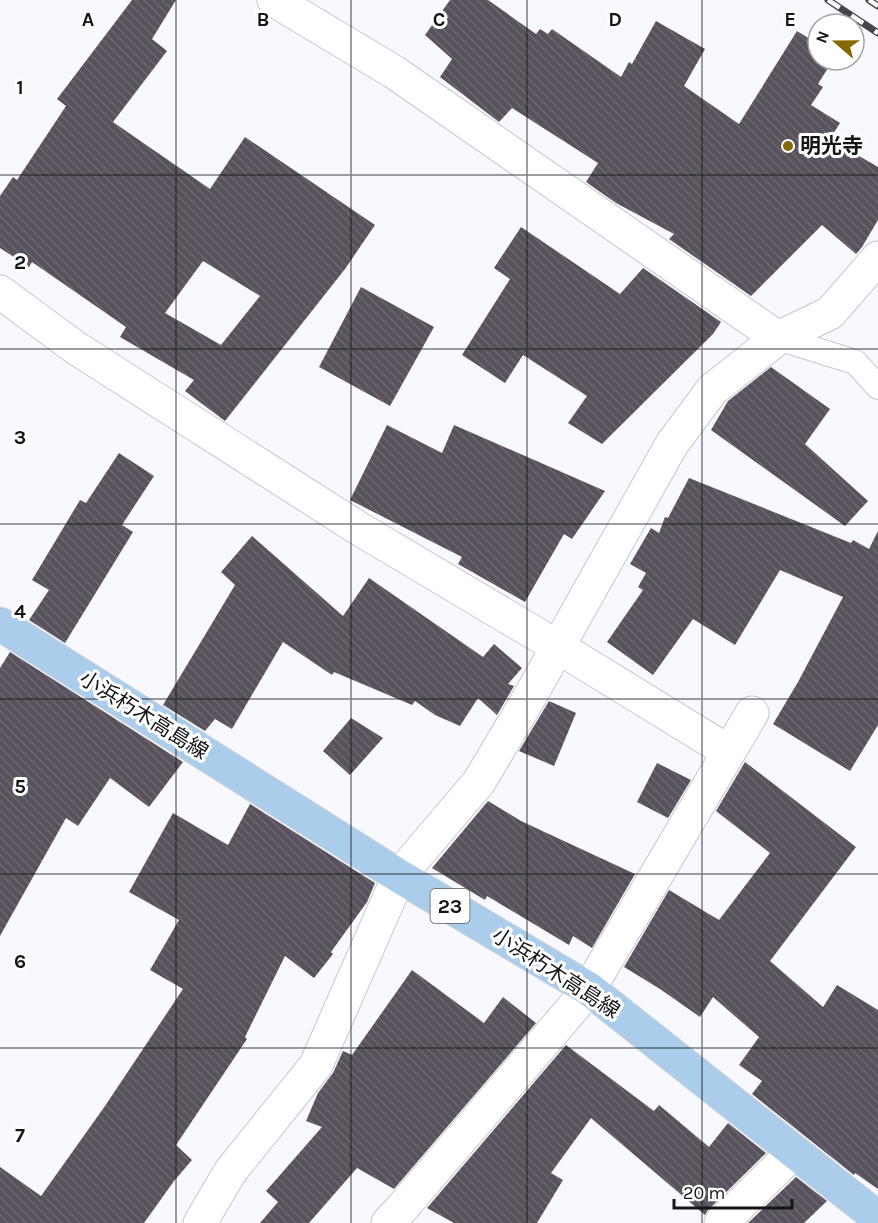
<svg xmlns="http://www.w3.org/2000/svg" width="878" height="1223" font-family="Karla,'Noto Sans JP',sans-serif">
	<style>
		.building { fill: url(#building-back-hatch); fill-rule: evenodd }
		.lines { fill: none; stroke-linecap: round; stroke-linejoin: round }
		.service-casing { stroke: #c5c7d4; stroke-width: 26 }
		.minor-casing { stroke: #c5c7d4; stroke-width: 35 }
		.primary-casing { stroke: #d5d5d6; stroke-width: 35 }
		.service { stroke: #fff; stroke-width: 24 }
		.minor { stroke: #fff; stroke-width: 33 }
		.primary { stroke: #aacdeb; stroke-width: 33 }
		.rail-casing { stroke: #45454a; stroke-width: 7 }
		.rail { stroke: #fff; stroke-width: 4.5; stroke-dasharray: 14; stroke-linecap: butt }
		.grid { fill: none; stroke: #141419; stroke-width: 1.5; stroke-opacity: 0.55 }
		.poi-dot { fill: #866702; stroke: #fff; stroke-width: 2 }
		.labels { text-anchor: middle; stroke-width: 6; stroke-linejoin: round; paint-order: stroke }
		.shield { fill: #fff; stroke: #5a5a5e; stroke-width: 1.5 }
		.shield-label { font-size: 20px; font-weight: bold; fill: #141419 }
		.poi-label { font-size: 21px; font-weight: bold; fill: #141419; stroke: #fff; text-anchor: start }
		.street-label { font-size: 21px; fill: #141419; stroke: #fff }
		.grid-label { font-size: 20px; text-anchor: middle; font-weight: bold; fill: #141419; stroke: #fff; stroke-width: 6; stroke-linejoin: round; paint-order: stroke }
	</style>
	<defs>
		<pattern id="building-back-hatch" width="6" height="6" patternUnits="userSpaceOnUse" patternTransform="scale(1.5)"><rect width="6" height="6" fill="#58525c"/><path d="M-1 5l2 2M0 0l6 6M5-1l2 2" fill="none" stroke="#6b666f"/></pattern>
	</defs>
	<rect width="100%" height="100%" fill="#f8f9fe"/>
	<path class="building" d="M132 0H176L152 39 167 51 113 122 210 189 245 137 375 225 345 269 225 421 185 391 194 380 120 337 126 327 32 262 29 267 0 248V196L13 177 17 180 66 106 57 99ZM203 261 260 296 221 345 165 313Z
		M450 0H488L536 34 540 29 548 34 552 29 621 77 629 62 632 64 656 21 705 49 684 86 739 124 797 31 818 44V60H833L818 84 823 87 811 105 840 123 830 139 878 167V220L862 247 856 254 822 225 751 296 669 239 674 234 616 203 586 182 598 163 512 108 499 122 440 77 452 59 425 35Z
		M521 227 620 294 643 268 721 322 713 334 602 444 568 423 587 396 523 355 505 383 462 355 510 279 494 268Z
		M361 287 434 327 390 406 319 367Z
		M771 367 830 409 805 444 868 501 845 526 711 430 728 401Z
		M387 425 442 453 454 425 605 491 572 539 564 534 525 602 458 564 462 557 350 500Z
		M119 453 154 476 122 525 133 532 65 643 29 620 49 590 32 580 80 500 86 503Z
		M689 478 851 543 853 540 869 549 878 531V725L850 771 773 724 798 682 843 597 780 570 735 645 693 619 653 675 607 642 643 590 638 587 646 573 630 564 651 528 659 533 665 517 668 518Z
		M252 536 343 616 369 578 483 657 494 644 522 668 508 684 514 686 497 715 478 698 460 726 435 715 415 701 412 705 334 672 332 675 283 642 232 729 215 719 205 731 163 705 235 585 221 572Z
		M10 652 183 762 149 807 110 778 78 826 66 818 0 936V668Z
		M549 701 576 713 554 766 519 751Z
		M351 718 383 738 350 775 323 751Z
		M745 762 856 847 770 961 823 1007 837 985 878 1010V1189L855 1173 854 1175 752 1094 762 1081 739 1065 759 1037 713 997 700 1017 660 989 624 967 669 890 719 920 770 853 716 811Z
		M657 763 691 780 668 818 637 802Z
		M488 801 521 821 635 874 592 948 573 936 569 945 487 896 485 900 432 868Z
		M250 804 375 883 367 902 331 952 333 954 314 978 285 956 245 1037 247 1039 176 1145 192 1160 174 1181 144 1223H0V1167L41 1196 105 1106 183 989 150 970 179 920 129 892 173 813 228 845Z
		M412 970 484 1023 503 997 536 1023 394 1189 357 1168 309 1223H260L278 1202 266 1191 322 1127 306 1121 318 1093 333 1073 343 1051 352 1055Z
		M566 1045 654 1111 659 1105 709 1147 728 1123 766 1153 708 1210 705 1215 591 1118 551 1173 563 1180 537 1223H454L427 1208Z
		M796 1177 827 1201 804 1223H748Z"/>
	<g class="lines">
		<defs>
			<path id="service" d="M778 338 855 362 878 387"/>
			<path id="minor" d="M274 0 394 72 778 338
				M0 292 76 348 358 528 558 647 729 752
				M200 1223 230 1172 316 1065 399 876 479 782 533 691 672 444 712 390 778 338 830 313 878 258
				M388 1223 402 1208 589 989 752 713
				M721 1223 794 1152"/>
			<path id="primary" d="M0 624 399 876 589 989 878 1218"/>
		</defs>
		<use href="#service" class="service-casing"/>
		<use href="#minor" class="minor-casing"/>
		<use href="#primary" class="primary-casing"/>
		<use href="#service" class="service"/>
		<use href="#minor" class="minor"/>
		<use href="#primary" class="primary"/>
		<defs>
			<path id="rail" d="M828 0 878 33
				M869 0 878 6"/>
		</defs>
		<use href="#rail" class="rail-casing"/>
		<use href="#rail" class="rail"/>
	</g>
	<path class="grid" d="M176 0V1223M351 0V1223M527 0V1223M702 0V1223M0 175H878M0 349H878M0 524H878M0 699H878M0 874H878M0 1048H878"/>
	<circle class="poi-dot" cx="788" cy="146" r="6"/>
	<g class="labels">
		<rect class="shield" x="430.5" y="889" width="39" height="34" rx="4.5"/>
		<g class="shield-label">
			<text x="450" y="913">23</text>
		</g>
		<g class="poi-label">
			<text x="800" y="153">明光寺</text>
		</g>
		<g class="street-label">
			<text transform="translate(144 715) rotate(32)" y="7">小浜朽木高島線</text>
			<text transform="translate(556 973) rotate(33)" y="7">小浜朽木高島線</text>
		</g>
	</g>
	<g class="grid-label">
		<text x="88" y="26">A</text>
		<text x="263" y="26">B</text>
		<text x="439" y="26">C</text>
		<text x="615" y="26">D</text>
		<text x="790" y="26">E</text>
		<text x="20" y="94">1</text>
		<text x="20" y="269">2</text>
		<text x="20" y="444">3</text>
		<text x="20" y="618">4</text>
		<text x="20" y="793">5</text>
		<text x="20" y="968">6</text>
		<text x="20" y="1142">7</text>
	</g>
	<g transform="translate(836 42) rotate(290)"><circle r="28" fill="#ffffff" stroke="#a1a1a3" stroke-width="1.5"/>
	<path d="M0-4.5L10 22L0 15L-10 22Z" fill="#866702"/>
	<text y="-9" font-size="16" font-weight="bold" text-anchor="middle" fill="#141419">N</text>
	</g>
	<path d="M674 1199v9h118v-9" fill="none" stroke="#141419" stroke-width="3"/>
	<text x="683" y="1199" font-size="18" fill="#141419" stroke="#ffffff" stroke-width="4.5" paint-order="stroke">20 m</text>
</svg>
